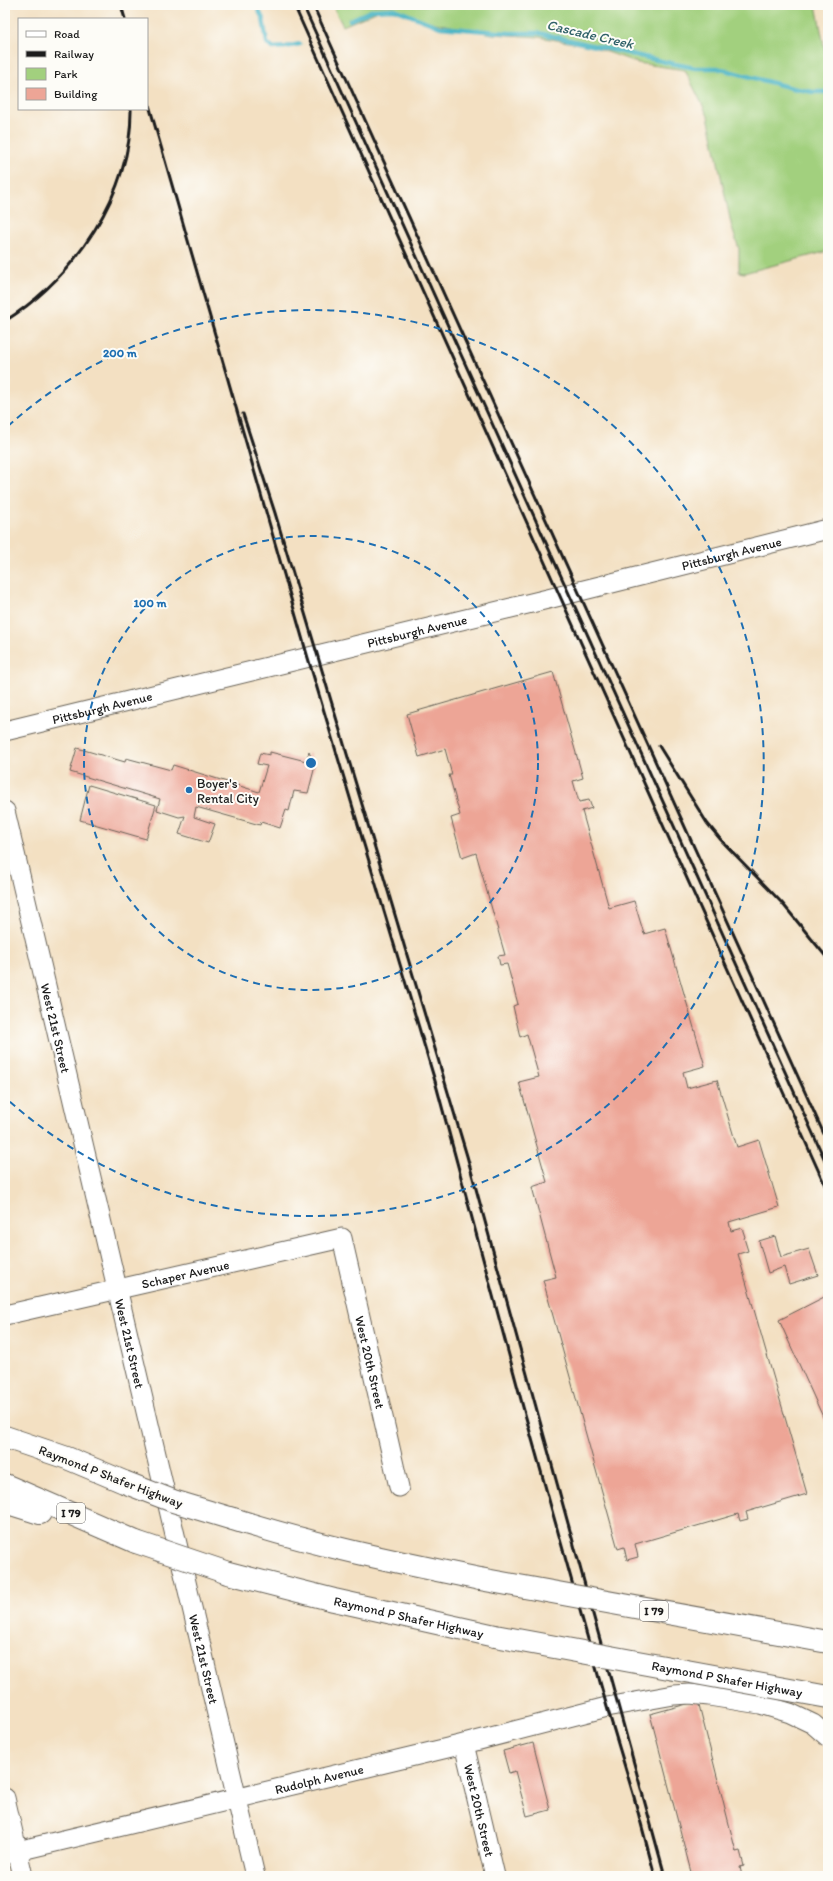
<svg xmlns="http://www.w3.org/2000/svg" width="833" height="1881" font-family="Itim,sans-serif">
	<style>
		.green { fill: #a2d07e; stroke: #5f764d }
		.lines { fill: none; stroke-linecap: round; stroke-linejoin: round }
		.stream { stroke: #47b3c4; stroke-width: 4.5 }
		.building { fill: #eda596 }
		.minor-casing { stroke: #676156; stroke-width: 21 }
		.highway-casing { stroke: #676156; stroke-width: 24 }
		.minor { stroke: #fff; stroke-width: 19 }
		.highway { stroke: #fff; stroke-width: 22 }
		.rail { stroke: #1c1c1c; stroke-width: 3 }
		.highway-bridge-casing { stroke: #676156; stroke-width: 24; stroke-linecap: butt }
		.highway-bridge { stroke: #fff; stroke-width: 22 }
		.ring { fill: none; stroke: #1f6fb2; stroke-width: 2; stroke-dasharray: 7 5 }
		.poi-dot { fill: #1f6fb2; stroke: #fdfcf7; stroke-width: 1.5 }
		.labels { text-anchor: middle; stroke-width: 4; stroke-linejoin: round; paint-order: stroke }
		.shield { fill: #fdfcf7; stroke: #605f5e; stroke-width: 1 }
		.shield-label { font-size: 12px; font-weight: bold; fill: #1c1c1c }
		.street-label { font-size: 13px; fill: #1c1c1c; stroke: #fdfcf7 }
		.poi-label { font-size: 13px; fill: #1c1c1c; stroke: #fdfcf7; text-anchor: start }
		.water-label { font-size: 14px; font-style: italic; fill: #2f6068; stroke: #fdfcf7 }
		.centre { fill: #1f6fb2; stroke: #fdfcf7; stroke-width: 2 }
		.ring-label { font-size: 12px; text-anchor: middle; font-weight: bold; fill: #1f6fb2; stroke: #fdfcf7; stroke-width: 4; stroke-linejoin: round; paint-order: stroke }
	</style>
	<rect width="100%" height="100%" fill="#fdfcf7"/>
	<filter id="ink" filterUnits="userSpaceOnUse"><feTurbulence type="fractalNoise" baseFrequency=".025" numOctaves="2"/><feDisplacementMap in="SourceGraphic" scale="8" xChannelSelector="R" yChannelSelector="G"/><feConvolveMatrix kernelMatrix="1 2 1 2 8 2 1 2 1" color-interpolation-filters="sRGB"/></filter>
	<filter id="wash" filterUnits="userSpaceOnUse"><feTurbulence type="fractalNoise" baseFrequency=".012" numOctaves="4" result="noise"/><feDisplacementMap in="SourceGraphic" scale="16" xChannelSelector="R" yChannelSelector="G"/><feGaussianBlur stdDeviation="0.9" result="paint"/><feColorMatrix in="noise" values="0 0 0 0 0 0 0 0 0 0 0 0 0 0 0 0 0 1.4 0 .05"/><feComposite in="paint" operator="in"/></filter>
	<g filter="url(#wash)">
		<rect width="100%" height="100%" fill="#f3e0c2"/>
		<path class="green" d="M332 5H816L828 66V251L744 273 739 272V249L732 228 708 116 685 70 638 63 591 46 539 37 492 34 435 23 385 8 343 26Z"/>
		<g class="lines">
			<path class="stream" d="M256 5 263 19 267 43 273 48 286 47 300 44
				M350 20 373 10 394 9 440 27 509 33H539L670 63 695 68H717L792 88 813 92H828"/>
		</g>
		<g id="blocks">
			<path class="building" d="M553 672 583 778 573 781 579 802 589 800 592 808 582 811 609 908 634 901 644 934 665 928 705 1066 683 1072 687 1088 717 1080 737 1147 759 1140 779 1207 729 1222 731 1231 742 1228 745 1237 744 1238 748 1251 738 1254 807 1494 746 1512 748 1519 740 1521 738 1514 635 1544 638 1557 627 1560 624 1547 618 1549 543 1280 556 1277 532 1187 547 1182 519 1082 539 1077 527 1034 520 1037 513 1006 518 1004 507 964 500 965 498 956 505 955 476 853 462 858 451 818 460 815 449 775H452L445 749 419 757 407 714Z
				M77 748 125 762 126 758 171 770 173 765 259 792 267 766 257 764 260 753 270 755V752L306 761 309 752 315 766 308 793 294 791 289 811 286 810 280 828 261 822 260 825 196 807 194 817 215 824 208 843 179 834 185 816 179 817 157 810 160 799 70 772Z
				M89 785 156 805 146 839 80 820Z
				M775 1236 781 1257 809 1249 818 1275 789 1284 784 1267 768 1273 759 1241Z
				M828 1295V1428L779 1320Z
				M698 1701 736 1852 740 1851 744 1866 740 1867 742 1876H692L650 1714Z
				M533 1743 550 1810 527 1816 515 1771 509 1773 503 1751Z"/>
		</g>
	</g>
	<g filter="url(#ink)">
		<use href="#blocks" fill-opacity="0" stroke="#676156" stroke-width="1"/>
		<g class="lines">
			<defs>
				<g id="minor">
					<path id="s1" d="M5 731 560 596 828 529"/>
					<path id="s2" d="M5 811 255 1876"/>
					<path id="s3" d="M5 1315 342 1238 399 1487"/>
					<path id="s4" d="M464 1744 495 1876"/>
					<path d="M5 1798 23 1876"/>
					<path id="s5" d="M5 1854 464 1744 607 1707 674 1695 690 1694 709 1696 760 1704 790 1713 813 1724 828 1737"/>
				</g>
				<g id="highway">
					<path d="M5 1437 67 1458 124 1482"/>
					<path d="M5 1485 136 1542"/>
					<path d="M5 1502 40 1513"/>
					<path d="M233 1519C314 1545 397 1562 480 1579"/>
					<path id="s6" d="M228 1573 334 1600 495 1636"/>
				</g>
			</defs>
			<use href="#minor" class="minor-casing"/>
			<use href="#highway" class="highway-casing"/>
			<use href="#minor" class="minor"/>
			<use href="#highway" class="highway"/>
			<path class="rail" d="M121 5 125 19
				M294 5 828 1192
				M303 5 828 1167
				M313 5 828 1143
				M147 98 308 658 435 1081 523 1407 607 1707 634 1797 655 1876
				M5 321C75 277 132 193 131 109
				M243 414 275 513 467 1156 665 1876
				M659 746 707 823 721 840 782 903 828 959"/>
			<defs>
				<g id="highway-bridge">
					<path d="M124 1482 173 1501 233 1519"/>
					<path d="M136 1542 228 1573"/>
					<path d="M480 1579 828 1642"/>
					<path id="s7" d="M495 1636 828 1697"/>
				</g>
			</defs>
			<use href="#highway-bridge" class="highway-bridge-casing"/>
			<use href="#highway-bridge" class="highway-bridge"/>
		</g>
	</g>
	<g class="ring">
		<circle cx="311" cy="763" r="227"/>
		<path d="M8 426A453 453 0 1 1 8 1100"/>
	</g>
	<circle class="poi-dot" cx="189" cy="790" r="4"/>
	<g class="labels">
		<g class="shield">
			<rect x="57" y="1503" width="28" height="20" rx="3"/>
			<rect x="640" y="1601" width="28" height="20" rx="3"/>
		</g>
		<g class="shield-label">
			<text x="71" y="1517">I 79</text>
			<text x="654" y="1615">I 79</text>
		</g>
		<g class="street-label">
			<text dy="5" stroke="none"><textPath href="#s1" startOffset="748">Pittsburgh Avenue</textPath></text>
			<text dy="5" stroke="none"><textPath href="#s1" startOffset="424">Pittsburgh Avenue</textPath></text>
			<text dy="5" stroke="none"><textPath href="#s1" startOffset="100">Pittsburgh Avenue</textPath></text>
			<text dy="5" stroke="none"><textPath href="#s2" startOffset="223">West 21st Street</textPath></text>
			<text dy="5" stroke="none"><textPath href="#s3" startOffset="185">Schaper Avenue</textPath></text>
			<text dy="5" stroke="none"><textPath href="#s2" startOffset="547">West 21st Street</textPath></text>
			<text dy="5" stroke="none"><textPath href="#s3" startOffset="473">West 20th Street</textPath></text>
			<text transform="translate(111 1476) rotate(21)" y="5">Raymond P Shafer Highway</text>
			<text dy="5" stroke="none"><textPath href="#s6" startOffset="186">Raymond P Shafer Highway</textPath></text>
			<text dy="5" stroke="none"><textPath href="#s2" startOffset="871">West 21st Street</textPath></text>
			<text dy="5" stroke="none"><textPath href="#s7" startOffset="236">Raymond P Shafer Highway</textPath></text>
			<text dy="5" stroke="none"><textPath href="#s5" startOffset="323">Rudolph Avenue</textPath></text>
			<text dy="5" stroke="none"><textPath href="#s4" startOffset="68">West 20th Street</textPath></text>
		</g>
		<g class="poi-label">
			<text x="197" y="788">Boyer's<tspan x="197" dy="15">Rental City</tspan></text>
		</g>
		<g class="water-label">
			<text transform="translate(590 34) rotate(13)" y="5">Cascade Creek</text>
		</g>
	</g>
	<circle cx="311" cy="763" r="6" class="centre"/>
	<g class="ring-label">
		<text x="120" y="357">200 m</text>
		<text x="150" y="607">100 m</text>
	</g>
	<rect width="833" height="1881" fill="none" stroke="#fdfcf7" stroke-width="20"/>
	<rect x="18" y="18" width="130" height="92" fill="#fdfcf7" stroke="#a3a29f"/>
	<rect x="26" y="31" width="20" height="6" fill="#ffffff" stroke="#a3a29f"/>
	<text x="54" y="38" font-size="12" fill="#1c1c1c">Road</text>
	<rect x="26" y="51" width="20" height="6" fill="#1c1c1c" stroke="#a3a29f"/>
	<text x="54" y="58" font-size="12" fill="#1c1c1c">Railway</text>
	<rect x="26" y="68" width="20" height="12" fill="#a2d07e" stroke="#a3a29f"/>
	<text x="54" y="78" font-size="12" fill="#1c1c1c">Park</text>
	<rect x="26" y="88" width="20" height="12" fill="#eda596" stroke="#a3a29f"/>
	<text x="54" y="98" font-size="12" fill="#1c1c1c">Building</text>
</svg>
